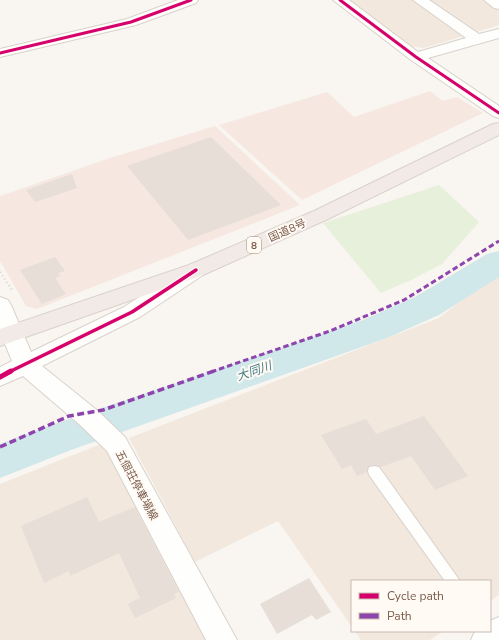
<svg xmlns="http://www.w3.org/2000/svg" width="499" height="640" font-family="'Nunito Sans','Noto Sans JP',sans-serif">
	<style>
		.residential { fill: #f2e8de }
		.commercial { fill: #f6e8e1 }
		.green { fill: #e7f0db }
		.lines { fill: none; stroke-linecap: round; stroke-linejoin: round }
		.river { fill: #d0e8ea; fill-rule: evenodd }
		.building { fill: #e6ded7 }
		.lane-casing { stroke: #d7d1cb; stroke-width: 2 }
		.street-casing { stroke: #d7d1cb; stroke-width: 2 }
		.secondary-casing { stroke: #d9d2cb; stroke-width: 2 }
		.highway-casing { stroke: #dad1cc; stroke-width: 2 }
		.path { stroke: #dcd5d0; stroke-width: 2.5; stroke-dasharray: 1 3; stroke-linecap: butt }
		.lane { fill: #fefefd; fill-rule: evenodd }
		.street { fill: #fefefd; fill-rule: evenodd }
		.secondary { fill: #fefefd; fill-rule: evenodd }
		.highway { fill: #f2eae7; fill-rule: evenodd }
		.quiet-far1 { stroke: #8e44ad; stroke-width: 3; stroke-dasharray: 5.5 3; stroke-linecap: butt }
		.quiet { stroke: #8e44ad; stroke-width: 3.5; stroke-dasharray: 7 3.5; stroke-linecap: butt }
		.cycleway-far2-casing { stroke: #fffaf3; stroke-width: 5 }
		.cycleway-far1-casing { stroke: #fffaf3; stroke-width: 6 }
		.cycleway-casing { stroke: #fffaf3; stroke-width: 8 }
		.cycleway-far2 { stroke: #d6006c; stroke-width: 3 }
		.cycleway-far1 { stroke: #d6006c; stroke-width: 3.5 }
		.cycleway { stroke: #d6006c; stroke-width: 5 }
		.labels { text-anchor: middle; stroke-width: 4; stroke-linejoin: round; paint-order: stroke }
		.shield { fill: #fffaf3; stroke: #a28b7f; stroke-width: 1 }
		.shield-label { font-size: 10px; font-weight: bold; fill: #7a5c4d }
		.street-label { font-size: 11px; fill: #7a5c4d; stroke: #fffaf3 }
		.water-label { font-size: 12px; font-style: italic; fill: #437c86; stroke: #fffaf3 }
	</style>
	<rect width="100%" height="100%" fill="#f9f5f0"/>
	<path class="residential" d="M349 0H499V25L424 48 409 46Z
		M499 274V595L490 601V581H352V627L278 521 195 562 129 438 439 318 471 293Z
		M106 442 211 640H0V484Z
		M355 631H444L430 640H361Z"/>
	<path class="commercial" d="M430 91 443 101 457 97 483 113 302 200 219 125 327 92 354 117Z
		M215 126 300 205 37 309 26 306 0 261V196L110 158Z"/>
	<path class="green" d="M439 185 479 222 442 264 411 280 381 293 323 223Z"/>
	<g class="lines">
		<path class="river" d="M499 251V277L439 315 387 338 71 450 0 478V444L43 428 363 320 415 297 487 254Z"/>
	</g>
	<path class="building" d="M211 137 281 205 188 240 127 166Z
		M72 174 77 188 35 202 26 190Z
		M55 257 65 271 58 273 61 276 55 278 66 294 42 304 20 270Z
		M424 416 468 476 435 490 411 456 381 467 374 465 369 466 367 472 357 476 351 465 342 469 321 435 366 419 376 434Z
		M87 497 99 522 135 507 179 592 174 594 176 598 135 618 128 604 140 598 119 553 70 576 69 571 44 583 21 526Z
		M309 578 331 612 316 620 312 615 277 634 260 604Z"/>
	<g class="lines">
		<defs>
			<path id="lane" d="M374 466 379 467 460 581H445L369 475 368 471 369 467Z"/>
			<path id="street" d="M178 0H198L196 3 136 25 0 57V49L127 19Z
				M333 0H349L418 52 466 38 413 0H429L479 34 499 29V38L428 58 499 106V118L493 116 411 60Z
				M484 0H499V9L494 8Z
				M499 617V640H471L475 631H490V621Z"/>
			<path id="secondary" d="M196 263 203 265 206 270 203 275 140 317 42 366 98 411 125 437 237 640H206L107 451 80 425 23 376 0 386V367L12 361 0 332V297L8 300 11 305 31 352 124 307 189 265Z"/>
			<path id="highway" d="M499 123V135L328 219 203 275 0 346V329L189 265 314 211 493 124Z"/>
		</defs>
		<use href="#lane" class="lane-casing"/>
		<use href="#street" class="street-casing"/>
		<use href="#secondary" class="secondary-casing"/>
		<use href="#highway" class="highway-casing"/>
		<path class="path" d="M0 272 12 290"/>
		<use href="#lane" class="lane"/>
		<use href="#street" class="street"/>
		<use href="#secondary" class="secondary"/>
		<use href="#highway" class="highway"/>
		<path class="quiet-far1" d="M211 372 330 331 404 300 499 241"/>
		<path class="quiet" d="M0 447 69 416 103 410 214 371"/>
		<defs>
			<path id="cycleway-far2" d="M340 0 416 57 499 113
				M0 53 131 22 191 0"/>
			<path id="cycleway-far1" d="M9 372 132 312 196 270"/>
			<path id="cycleway" d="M0 377 11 371"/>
		</defs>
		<use href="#cycleway-far2" class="cycleway-far2-casing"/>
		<use href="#cycleway-far1" class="cycleway-far1-casing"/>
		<use href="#cycleway" class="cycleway-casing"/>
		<use href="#cycleway-far2" class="cycleway-far2"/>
		<use href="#cycleway-far1" class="cycleway-far1"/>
		<use href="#cycleway" class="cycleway"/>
	</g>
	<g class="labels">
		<rect class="shield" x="247" y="237" width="14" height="16" rx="3"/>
		<g class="shield-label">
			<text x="254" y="249">8</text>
		</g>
		<g class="street-label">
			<text transform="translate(287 230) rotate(-24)" y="4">国道8号</text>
			<text transform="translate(137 485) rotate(62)" y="4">五個荘停車場線</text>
		</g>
		<g class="water-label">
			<text transform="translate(254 371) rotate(-19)" y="4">大同川</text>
		</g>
	</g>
	<rect x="351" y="580" width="140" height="52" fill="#fffaf3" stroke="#cabbb1"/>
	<rect x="359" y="593" width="20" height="6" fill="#d6006c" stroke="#cabbb1"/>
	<text x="387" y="600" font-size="12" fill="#7a5c4d">Cycle path</text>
	<rect x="359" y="613" width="20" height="6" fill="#8e44ad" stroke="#cabbb1"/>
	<text x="387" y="620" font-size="12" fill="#7a5c4d">Path</text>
</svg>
